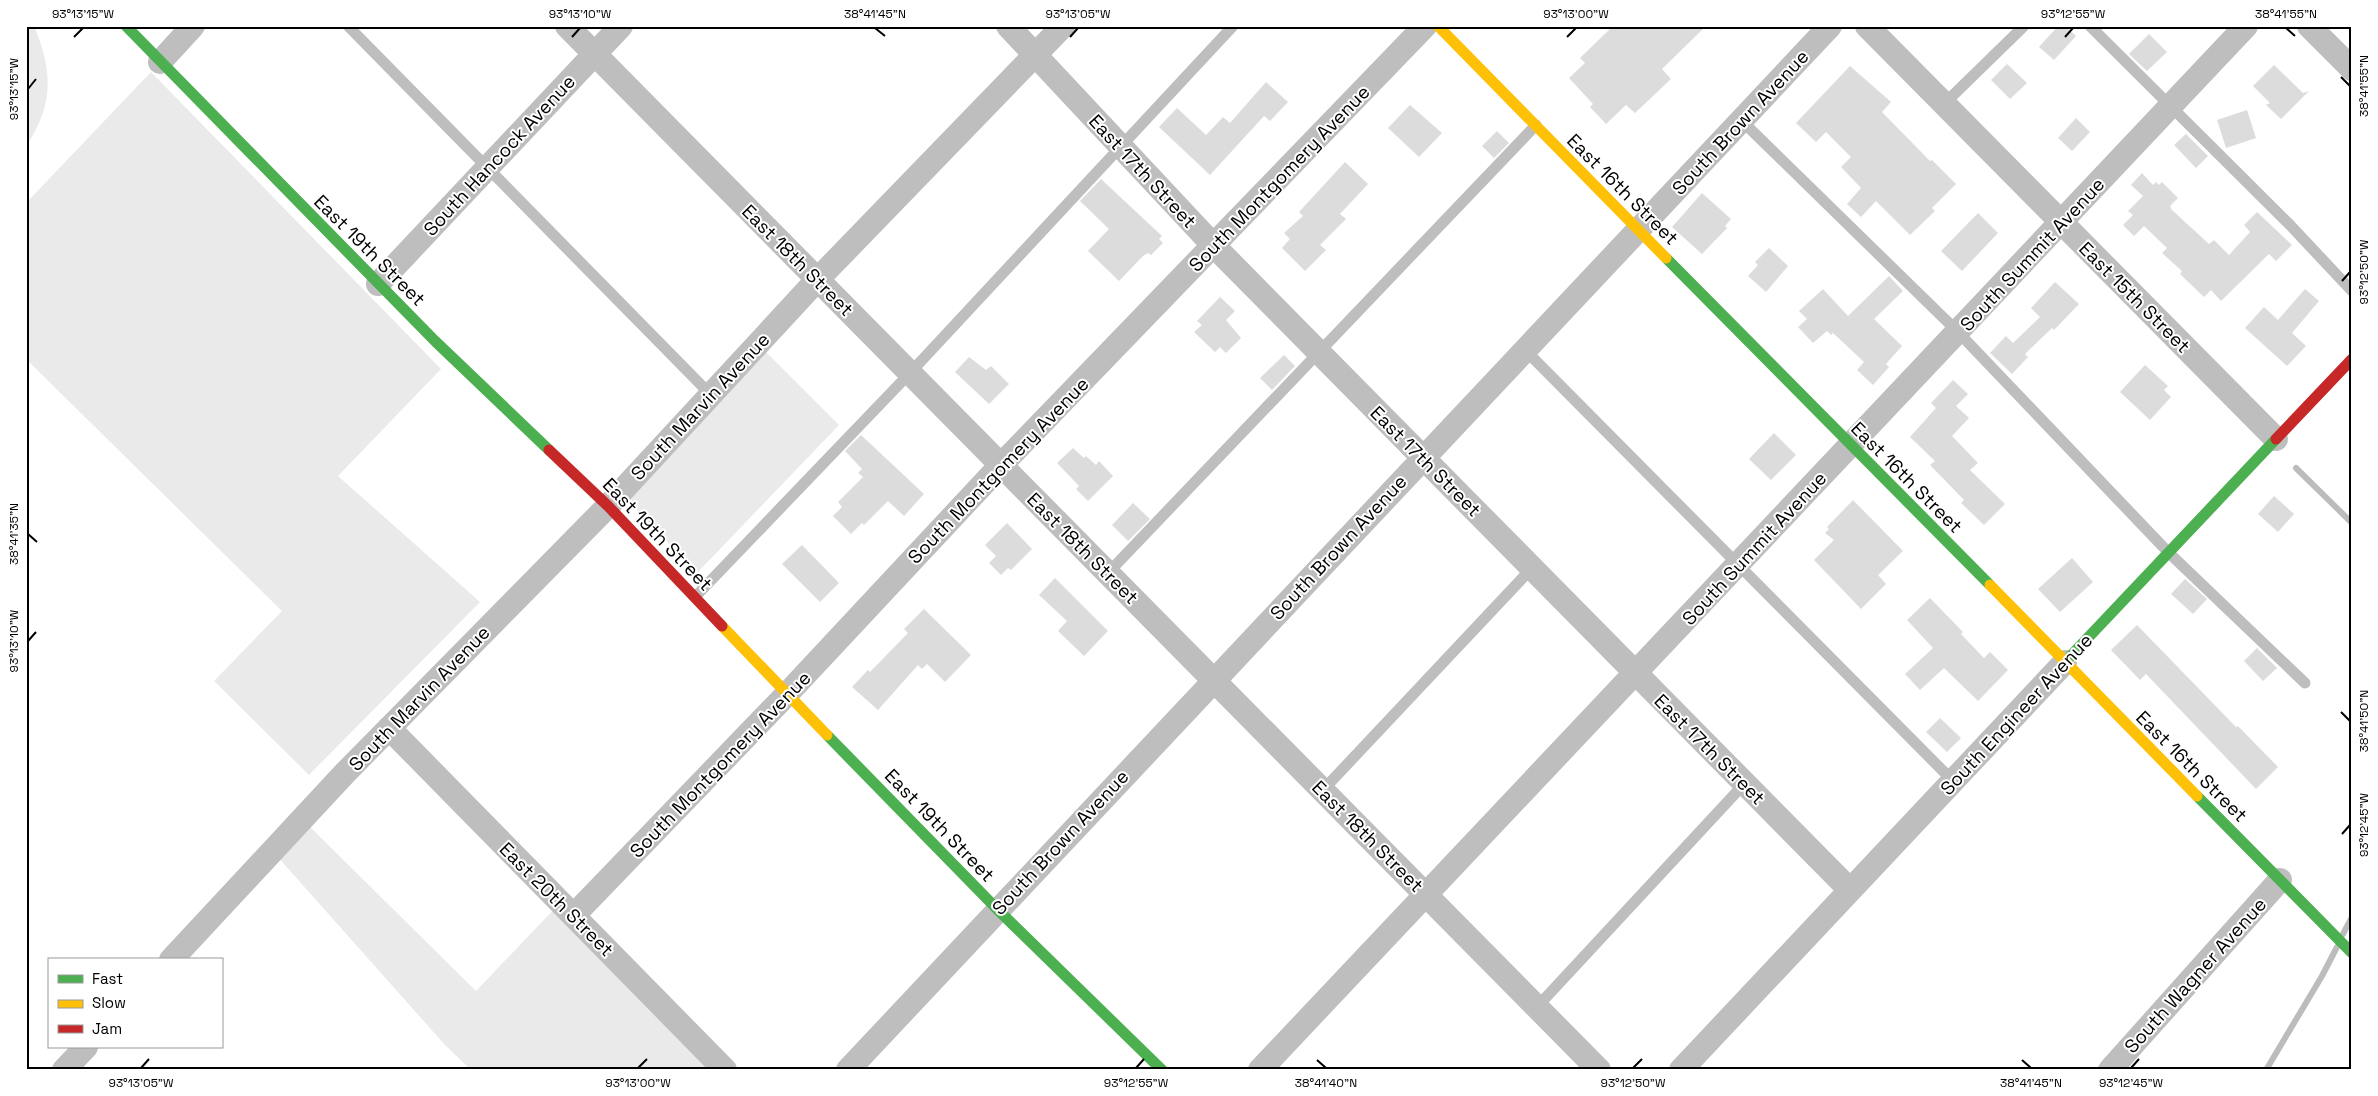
<svg xmlns="http://www.w3.org/2000/svg" width="2378" height="1096" font-family="'Space Grotesk',sans-serif">
	<style>
		.green { fill: #eaeaea }
		.lines { fill: none; stroke-linecap: round; stroke-linejoin: round }
		.stream { stroke: #bcbcbc; stroke-width: 6 }
		.building { fill: #dcdcdc }
		.lane { stroke: #bebebe; stroke-width: 11 }
		.street { stroke: #bebebe; stroke-width: 24 }
		.fast { stroke: #4caf50; stroke-width: 11 }
		.slow { stroke: #ffc107; stroke-width: 11 }
		.jam { stroke: #c62828; stroke-width: 11 }
		.ticks { fill: none; stroke: #000; stroke-width: 2 }
		.labels { text-anchor: middle; stroke-width: 4; stroke-linejoin: round; paint-order: stroke }
		.street-label { font-size: 19px; fill: #000; stroke: #fff }
		.neatline { fill: none; stroke: #000; stroke-width: 2 }
		.ticks-label { font-size: 12px; text-anchor: middle; fill: #000 }
	</style>
	<rect width="100%" height="100%" fill="#fff"/>
	<path class="green" d="M26 26H34C53 71 54 105 26 146V108L30 86 26 60Z
		M151 72 441 369 338 476 480 602 309 775 214 681 282 611 26 359V203Z
		M760 346 839 425 697 573 618 491Z
		M307 824 476 991 559 904 718 1070H471L445 1045 276 855Z"/>
	<g class="lines">
		<path class="stream" d="M2296 468 2352 523
			M2343 934 2352 917
			M2266 1070 2322 976 2337 947"/>
	</g>
	<path class="building" d="M1613 26H1706L1662 69 1671 79 1635 113 1626 105 1606 124 1590 107 1593 104 1569 78 1585 63 1580 58Z
		M2058 26H2065L2076 36 2054 60 2039 47Z
		M2149 34 2167 52 2147 71 2129 54Z
		M2007 64 2027 83 2010 99 1991 80Z
		M2274 65 2303 93 2309 91 2281 119 2266 105 2270 103 2253 86Z
		M1850 66 1891 102 1882 112 1930 161 1932 160 1956 184 1932 208 1935 211 1910 235 1876 201 1861 217 1847 204 1861 188 1841 167 1851 157 1826 132 1816 142 1796 123Z
		M1266 82 1288 102 1270 121 1264 116 1210 175 1159 127 1177 108 1206 135 1223 117 1230 123Z
		M1410 105 1442 133 1419 157 1388 128Z
		M2247 110 2256 138 2226 148 2217 120Z
		M2076 118 2090 132 2072 151 2058 138Z
		M1497 131 1509 143 1494 158 1482 146Z
		M2186 134 2208 156 2196 168 2174 145Z
		M1345 162 1368 184 1340 214 1346 219 1320 245 1326 250 1305 271 1282 248 1290 239 1284 233 1303 216 1299 212Z
		M2142 173 2153 185 2156 182 2159 185 2162 182 2178 198 2170 206 2172 210 2209 244 2214 240 2229 255 2250 232 2244 225 2257 212 2292 245 2276 261 2269 254 2221 301 2211 290 2204 297 2180 274 2182 271 2162 253 2167 248 2144 226 2134 236 2123 225 2133 215 2128 211 2143 196 2131 185Z
		M1101 179 1162 236 1159 239 1163 243 1151 255 1148 253 1143 256 1119 281 1088 251 1109 229 1080 201Z
		M1702 193 1731 219 1725 226 1727 228 1702 254 1672 227Z
		M1978 213 1998 233 1962 271 1941 251Z
		M1769 248 1788 266 1766 292 1748 276 1758 265 1755 262Z
		M1889 276 1903 291 1874 319 1902 346 1886 364 1889 367 1873 385 1857 370 1864 362 1833 333 1831 335 1827 331 1813 343 1798 327 1807 319 1799 311 1823 289 1848 316Z
		M2055 282 2079 304 2054 330 2052 328 2025 354 2028 357 2012 374 1990 353 2006 336 2013 343 2040 317 2031 308Z
		M2305 289 2319 301 2292 333 2306 346 2287 366 2245 328 2264 307 2278 320Z
		M1220 297 1235 311 1226 320 1241 338 1226 353 1220 347 1215 352 1194 332 1202 325 1197 321Z
		M1284 355 1295 366 1272 390 1260 378Z
		M969 357 986 370 991 366 1009 384 989 404 955 372Z
		M2145 365 2168 386 2164 390 2171 397 2150 420 2120 392Z
		M1953 380 1968 394 1956 406 1969 418 1952 436 1978 463 1970 470 2005 504 1984 525 1961 503 1964 500 1930 465 1935 461 1910 437 1936 408 1931 403Z
		M1774 433 1796 455 1771 480 1749 459Z
		M861 435 924 494 904 516 888 501 864 525 862 523 851 534 833 516 842 507 838 502 863 477 858 473 862 469 845 451Z
		M1073 448 1084 458 1086 456 1096 465 1099 461 1113 476 1088 501 1076 489 1079 486 1057 463Z
		M2274 496 2294 514 2278 532 2258 514Z
		M1853 500 1903 551 1878 575 1886 584 1861 609 1814 560 1834 540 1825 533 1829 529 1827 527Z
		M1133 503 1150 519 1128 541 1112 525Z
		M1007 523 1032 549 1011 570 1008 568 1001 575 989 563 996 556 985 545Z
		M802 545 839 583 820 602 782 564Z
		M2072 558 2093 582 2060 612 2038 589Z
		M1055 578 1108 631 1084 656 1058 631 1067 621 1039 595Z
		M2185 579 2207 599 2193 614 2171 594Z
		M1930 598 1963 632 1961 634 1981 655 1984 658 1990 652 2008 670 1978 701 1944 668 1920 690 1905 674 1933 648 1907 620Z
		M924 609 971 655 945 682 927 664 922 669 918 665 878 710 852 687 868 670 870 672 908 633 904 629Z
		M2137 625 2236 727 2238 726 2278 767 2256 789 2146 674 2140 680 2111 650Z
		M2257 648 2277 668 2263 681 2244 661Z
		M1940 718 1961 738 1947 752 1926 732Z"/>
	<g class="lines">
		<path class="lane" d="M348 26 711 395
			M2090 26 2290 225 2352 291
			M1944 104 2024 26
			M1741 120 1958 332 2168 552 2305 683
			M1524 349 1953 781
			M1108 573 1536 125
			M695 597 910 373 1233 26
			M1323 790 1532 568
			M1537 1007 1745 783"/>
		<path class="street" d="M567 26 1599 1070
			M1008 26 1214 246 1850 890
			M1867 26 2276 439
			M2309 26 2352 69
			M160 62 193 26
			M378 284 621 26
			M389 728 725 1070
			M574 915 787 694 1001 465 1425 26
			M171 960 345 773 608 506 817 280 1063 26
			M64 1070 86 1047
			M848 1070 1830 26
			M1260 1070 2246 26
			M1681 1070 2065 662
			M2110 1070 2280 880"/>
		<path class="fast" d="M126 26 435 341 549 450
			M1666 258 1990 585
			M2065 662 2276 439
			M827 735 997 909 1162 1070
			M2197 796 2352 953"/>
		<path class="slow" d="M1438 26 1666 258
			M1990 585 2197 796
			M722 626 827 735"/>
		<path class="jam" d="M2276 439 2352 359
			M549 450 608 506 722 626"/>
	</g>
	<path class="ticks" d="M875 28 885 36M2286 28 2295 36M74 37 83 28M572 37 580 28M1070 37 1078 28M1567 37 1576 28M2065 37 2073 28M2341 77 2350 86M28 89 36 79M2342 281 2350 272M28 534 37 542M28 641 36 632M2341 712 2350 721M2342 834 2350 825M1317 1060 1326 1068M2022 1060 2031 1068M141 1068 149 1059M638 1068 647 1059M1136 1068 1144 1059M1633 1068 1642 1059M2131 1068 2139 1059"/>
	<g class="labels">
		<g class="street-label">
			<text transform="translate(1740 122) rotate(-47)" y="7">South Brown Avenue</text>
			<text transform="translate(499 155) rotate(-47)" y="7">South Hancock Avenue</text>
			<text transform="translate(1143 171) rotate(47)" y="7">East 17th Street</text>
			<text transform="translate(1279 178) rotate(-46)" y="7">South Montgomery Avenue</text>
			<text transform="translate(1623 189) rotate(45)" y="7">East 16th Street</text>
			<text transform="translate(370 250) rotate(45)" y="7">East 19th Street</text>
			<text transform="translate(2032 254) rotate(-47)" y="7">South Summit Avenue</text>
			<text transform="translate(798 260) rotate(45)" y="7">East 18th Street</text>
			<text transform="translate(2135 297) rotate(45)" y="7">East 15th Street</text>
			<text transform="translate(700 406) rotate(-47)" y="7">South Marvin Avenue</text>
			<text transform="translate(1426 461) rotate(45)" y="7">East 17th Street</text>
			<text transform="translate(998 470) rotate(-46)" y="7">South Montgomery Avenue</text>
			<text transform="translate(1907 477) rotate(45)" y="7">East 16th Street</text>
			<text transform="translate(658 534) rotate(46)" y="7">East 19th Street</text>
			<text transform="translate(1338 547) rotate(-47)" y="7">South Brown Avenue</text>
			<text transform="translate(1083 548) rotate(45)" y="7">East 18th Street</text>
			<text transform="translate(1754 548) rotate(-47)" y="7">South Summit Avenue</text>
			<text transform="translate(419 698) rotate(-46)" y="7">South Marvin Avenue</text>
			<text transform="translate(2016 714) rotate(-47)" y="7">South Engineer Avenue</text>
			<text transform="translate(1710 749) rotate(45)" y="7">East 17th Street</text>
			<text transform="translate(720 764) rotate(-46)" y="7">South Montgomery Avenue</text>
			<text transform="translate(2192 766) rotate(45)" y="7">East 16th Street</text>
			<text transform="translate(940 825) rotate(46)" y="7">East 19th Street</text>
			<text transform="translate(1368 836) rotate(45)" y="7">East 18th Street</text>
			<text transform="translate(1060 842) rotate(-47)" y="7">South Brown Avenue</text>
			<text transform="translate(557 899) rotate(45)" y="7">East 20th Street</text>
			<text transform="translate(2195 975) rotate(-48)" y="7">South Wagner Avenue</text>
		</g>
	</g>
	<rect width="2378" height="1096" fill="none" stroke="#ffffff" stroke-width="55"/>
	<rect x="48" y="958" width="175" height="90" fill="#ffffff" stroke="#999999"/>
	<rect x="58" y="975" width="25" height="8" fill="#4caf50" stroke="#999999"/>
	<text x="92" y="984" font-size="15" fill="#000000">Fast</text>
	<rect x="58" y="1000" width="25" height="8" fill="#ffc107" stroke="#999999"/>
	<text x="92" y="1008" font-size="15" fill="#000000">Slow</text>
	<rect x="58" y="1025" width="25" height="8" fill="#c62828" stroke="#999999"/>
	<text x="92" y="1034" font-size="15" fill="#000000">Jam</text>
	<rect x="28" y="28" width="2322" height="1040" class="neatline"/>
	<g class="ticks-label">
		<text x="83" y="18">93°13'15"W</text>
		<text x="580" y="18">93°13'10"W</text>
		<text x="875" y="18">38°41'45"N</text>
		<text x="1078" y="18">93°13'05"W</text>
		<text x="1576" y="18">93°13'00"W</text>
		<text x="2073" y="18">93°12'55"W</text>
		<text x="2286" y="18">38°41'55"N</text>
		<text transform="translate(2364 86) rotate(-90)" y="4">38°41'55"N</text>
		<text transform="translate(14 89) rotate(-90)" y="4">93°13'15"W</text>
		<text transform="translate(2364 272) rotate(-90)" y="4">93°12'50"W</text>
		<text transform="translate(14 534) rotate(-90)" y="4">38°41'35"N</text>
		<text transform="translate(14 641) rotate(-90)" y="4">93°13'10"W</text>
		<text transform="translate(2364 721) rotate(-90)" y="4">38°41'50"N</text>
		<text transform="translate(2364 825) rotate(-90)" y="4">93°12'45"W</text>
		<text x="141" y="1087">93°13'05"W</text>
		<text x="638" y="1087">93°13'00"W</text>
		<text x="1136" y="1087">93°12'55"W</text>
		<text x="1326" y="1087">38°41'40"N</text>
		<text x="1633" y="1087">93°12'50"W</text>
		<text x="2031" y="1087">38°41'45"N</text>
		<text x="2131" y="1087">93°12'45"W</text>
	</g>
</svg>
